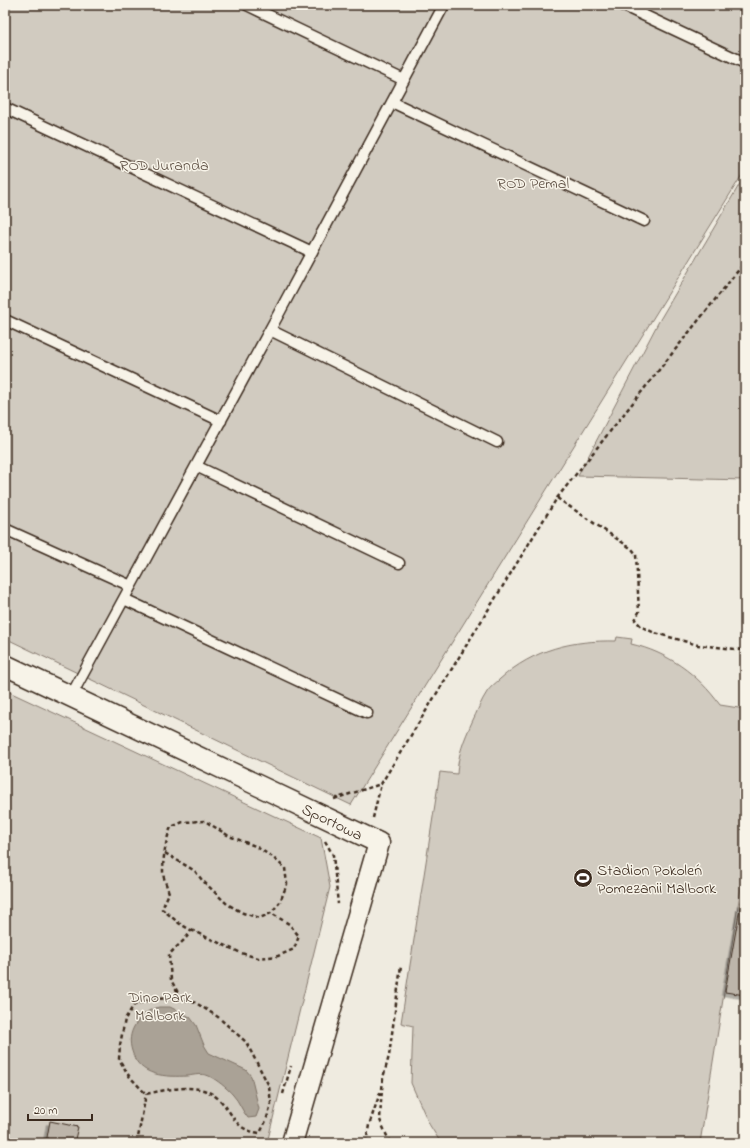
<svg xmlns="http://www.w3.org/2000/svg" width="750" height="1148" font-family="'Indie Flower',sans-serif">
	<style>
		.green { fill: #d1cbc0; stroke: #867a6f }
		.water { fill: #aaa296; stroke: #7e7266 }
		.building { fill: #bdb5aa; stroke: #3b2a1e; filter: url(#shadow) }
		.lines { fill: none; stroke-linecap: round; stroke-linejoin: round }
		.lane-casing { stroke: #3b2a1e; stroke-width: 13 }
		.street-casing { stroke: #3b2a1e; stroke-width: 23 }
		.path { stroke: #3b2a1e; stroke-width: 2.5; stroke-dasharray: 4 3; stroke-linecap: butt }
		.lane { stroke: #f7f3e8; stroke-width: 10 }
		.street { stroke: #f7f3e8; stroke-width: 20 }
		.labels { text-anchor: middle; stroke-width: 3; stroke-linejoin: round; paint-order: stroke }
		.park-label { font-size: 16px; fill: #605246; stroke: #f7f3e8 }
		.street-label { font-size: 16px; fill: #3b2a1e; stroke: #f7f3e8 }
		.poi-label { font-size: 16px; fill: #3b2a1e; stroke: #f7f3e8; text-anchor: start }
	</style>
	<defs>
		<filter id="shadow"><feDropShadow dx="-3.5" dy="3.5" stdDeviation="0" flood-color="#0004"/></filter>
	</defs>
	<rect width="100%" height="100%" fill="#efebe0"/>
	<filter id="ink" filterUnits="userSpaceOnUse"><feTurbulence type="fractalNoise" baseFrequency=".025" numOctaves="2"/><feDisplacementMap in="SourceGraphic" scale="8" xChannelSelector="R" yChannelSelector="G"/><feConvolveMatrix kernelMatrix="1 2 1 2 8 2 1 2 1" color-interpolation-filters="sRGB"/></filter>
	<g filter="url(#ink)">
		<path class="green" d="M5 5H745V170L351 805 5 638Z
			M745 175V480L578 476 658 323Z
			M617 637 632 639 631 644C667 652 698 674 720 705L745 709V862L700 1143H441L429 1124 411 1083 413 1026 401 1023 440 772 457 774C458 754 464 740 472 722 477 712 481 701 487 692 490 687 496 683 500 679 534 649 572 640 616 641Z
			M5 690 321 838 330 887 267 1143H5Z"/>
		<path class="water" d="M159 1007H170L190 1017 196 1025 204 1045 209 1053 246 1070 251 1076 259 1109 256 1117 248 1118C242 1111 239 1101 233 1095 227 1088 217 1080 209 1076 202 1073 194 1075 188 1076 166 1077 139 1077 132 1051 129 1042 130 1033 135 1025 142 1015 147 1010 159 1007Z"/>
		<path class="building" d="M741 902 745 903V995L725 992Z
			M50 1121 78 1127 74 1143H46Z"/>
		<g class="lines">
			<defs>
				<path id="lane" d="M247 5 404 80
					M622 5 745 63
					M392 102 644 221
					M5 108 312 252
					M5 320 221 421
					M270 330 497 442
					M196 466 399 563
					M5 529 131 586
					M124 599 367 713
					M71 696 278 315 444 5"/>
				<g id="street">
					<path id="s1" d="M5 665 379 843 292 1143"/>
				</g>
			</defs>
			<use href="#lane" class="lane-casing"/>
			<use href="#street" class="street-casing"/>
			<path class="path" d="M557 498 632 549 636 554 639 612 635 620 642 627 655 633 698 645 745 650
				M334 799 381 784 557 498 745 262
				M373 818 381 784
				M325 841 333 855 338 904
				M165 853 195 871 202 880 227 904 243 913 260 918 271 913 280 902 287 884 285 868 271 856 255 846 229 836 205 821 183 822 171 827C166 839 163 858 163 871 163 878 167 886 169 893L162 909 180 924 191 930C187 940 176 946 169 955L171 980 182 1000
				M191 930 241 953 258 958 278 956 294 949 299 936 289 924 271 913
				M178 998 196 1003 218 1017 246 1042 269 1086 271 1104 266 1121 260 1133C231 1130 235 1111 215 1096 198 1082 165 1090 146 1094L129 1076 119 1059 120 1045 125 1019 134 1005 153 999Z
				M283 1094 291 1066
				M137 1143 146 1094
				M366 1143 369 1125 381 1090
				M390 1143 380 1120 381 1102 383 1078 389 1056 401 966
				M745 1143V1142"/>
			<use href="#lane" class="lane"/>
			<use href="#street" class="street"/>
		</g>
	</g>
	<defs>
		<symbol id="stadium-disc" viewBox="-11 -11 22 22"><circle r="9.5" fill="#3b2a1e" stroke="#f7f3e8"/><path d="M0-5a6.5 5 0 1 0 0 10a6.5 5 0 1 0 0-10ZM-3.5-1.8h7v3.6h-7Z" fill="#fff"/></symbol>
	</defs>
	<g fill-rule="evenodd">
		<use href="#stadium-disc" x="572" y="867" width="22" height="22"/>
	</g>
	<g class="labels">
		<g class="park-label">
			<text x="164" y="170">ROD Juranda</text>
			<text x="533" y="188">ROD Pemal</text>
			<text x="160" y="1002">Dino Park<tspan x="160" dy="18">Malbork</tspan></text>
		</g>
		<g class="street-label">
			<text dy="6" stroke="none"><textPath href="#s1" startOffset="363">Sportowa</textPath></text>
		</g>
		<g class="poi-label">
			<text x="597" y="875">Stadion Pokoleń<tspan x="597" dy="18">Pomezanii Malbork</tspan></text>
		</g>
	</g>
	<rect width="750" height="1148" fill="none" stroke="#f7f3e8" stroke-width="20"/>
	<rect x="10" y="10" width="730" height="1128" fill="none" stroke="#3b2a1e" stroke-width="1.5" filter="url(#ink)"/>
	<path d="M28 1114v6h64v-6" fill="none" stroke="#3b2a1e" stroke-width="2"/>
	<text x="34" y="1114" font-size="12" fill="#3b2a1e" stroke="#f7f3e8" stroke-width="3" paint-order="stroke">20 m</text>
</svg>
